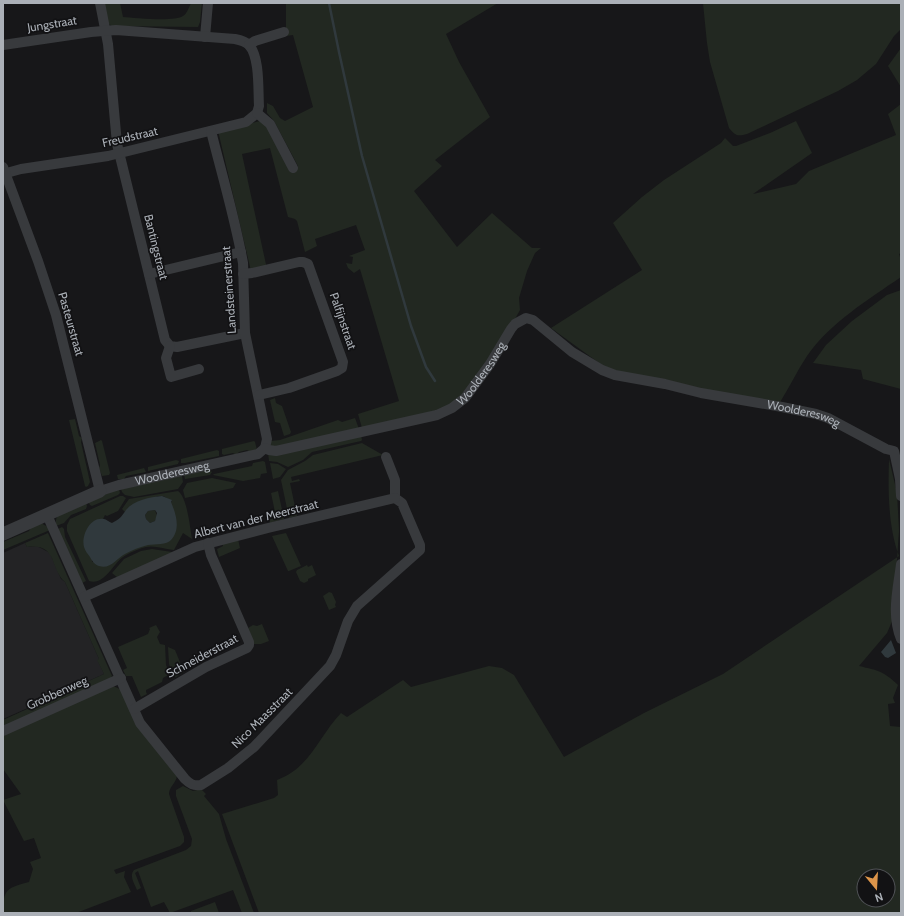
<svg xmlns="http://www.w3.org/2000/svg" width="904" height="916" font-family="Cabin,sans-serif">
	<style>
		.built { fill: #232325 }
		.green { fill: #222821; fill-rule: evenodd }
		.water { fill: #30393d; fill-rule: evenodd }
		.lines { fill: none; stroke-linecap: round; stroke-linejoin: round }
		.stream { stroke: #30393d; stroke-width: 2.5 }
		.minor { stroke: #383a3d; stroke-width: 10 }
		.tertiary { stroke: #383a3d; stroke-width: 13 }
		.labels { text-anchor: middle; stroke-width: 3.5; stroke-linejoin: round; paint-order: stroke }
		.street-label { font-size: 12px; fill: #abb0b7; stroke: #121214 }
	</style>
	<rect width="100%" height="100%" fill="#171719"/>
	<path class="built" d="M25 543 27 547 37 546 50 553 61 579 65 582 99 659 98 661 104 674 3 719V553Z"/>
	<path class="green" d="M103 3H120L123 17C134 18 176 22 183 16 187 14 189 7 191 3H202L200 22 198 27 112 26 107 23Z
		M286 3H498L446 34 459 62 490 117 435 160 442 166 414 191 457 247 492 213 532 248H541L535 253 527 271 519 298 520 310 501 344 462 398 440 412 362 428 358 414 399 401 360 269 354 273 348 268 346 263 352 264 353 257 349 256 365 250 356 225 315 239 317 246 305 252 297 221 295 219 288 217 270 148 242 154 267 269 251 271 219 135V133L223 131 260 121 265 123 292 172 298 166 274 121 267 113V103L273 106 280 118 285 121 313 107 293 35 286 36Z
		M703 3H901V29L894 36 876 64 857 80 838 91 747 134C737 137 735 135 729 128L710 62 707 43Z
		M901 48V87L888 66Z
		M901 104V253L899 254 901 260V277C869 299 830 323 807 356 797 371 789 388 779 404L639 376 606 368 551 328 642 270 613 223 642 197 664 180 721 143 725 138 733 146H736L770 133 796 121 812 153 753 194 796 184 809 171 896 135 888 114Z
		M901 290V389L863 379 861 370 813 363 826 345 852 321 887 295Z
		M275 398 276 403 282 406 291 432 290 434 284 436 280 423 275 422 270 400Z
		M355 418 359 429 275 448 270 447 271 441 280 440 338 420 342 422Z
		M75 419 79 436 82 438 81 442 90 482 88 486 86 487 85 486 69 420Z
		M361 435 362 440 361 441 312 452 303 460 288 467 277 462 269 461 268 453Z
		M101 440 102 441 110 473 109 475 102 476 99 468 100 465 95 443Z
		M254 441 255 442 257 450 250 452 247 450 239 452 236 455 233 453 224 455 222 454V449Z
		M362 443 383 455 291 477 292 481 299 479 300 481 290 483 297 516 289 518 281 480 288 470 305 461 313 455Z
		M217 450 219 451V456L185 463H181V459Z
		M889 459 897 493 899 530 893 619 887 633 859 666C879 671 882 670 898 685L893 698 895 703 888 704 890 726 901 727V913H259L222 814 274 798 278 795 277 780C310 768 319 736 341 713L347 717 403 680 411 687 489 666 502 668 514 675 564 757 644 713 723 674 899 556C888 527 888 490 889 459ZM864 876H888V900H864Z
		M176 460 179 461 178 464 148 471V467Z
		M263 461 265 462 267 473 261 474 260 478 243 481 213 475 214 474 252 466 253 463Z
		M270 463 278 464 286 469 280 477 273 479Z
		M144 468 146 472 126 476 124 479H118L117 475Z
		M209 470 212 472 210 475 185 479 184 475Z
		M182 476 183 482 178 489 134 497 125 495 122 492 121 489Z
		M212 478 236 483 233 488 185 498 183 490 187 483Z
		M119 489 120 493 118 495 92 506 90 505 88 501Z
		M178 491C187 497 190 527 192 539L183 533 174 550C165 549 154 545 146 547 138 549 129 553 123 557 113 564 104 586 89 581L67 531V525L70 519 120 496H123L126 498 118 511 107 516 105 515 103 519 99 521 97 520 92 561V562L120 556 135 548 172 501 163 496H158L125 512 122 509 129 499Z
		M278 491 284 519 270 523 269 519 276 517 271 493Z
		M86 502 87 506 86 509 71 515 64 523 56 526V520L57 516Z
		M155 510 157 516 155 521 150 523 146 519 145 515 148 511Z
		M41 523 48 527 50 530 3 550V542L29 531 31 527Z
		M62 527 64 529 65 537 86 581 82 583 58 529Z
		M48 533 112 676 110 679 3 728V720L104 674 97 660 99 659 65 582C49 568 58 543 27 547L25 543Z
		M286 533 301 566 289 571H288L272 536Z
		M238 539 240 548 219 557 217 549 223 546 222 543Z
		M152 549 172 552 173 553 118 578 112 573 124 559 141 551Z
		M307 565 308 567 312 565 316 575 308 579V581L304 583 300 581 296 572 297 570Z
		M329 592 332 593 336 602 335 605 336 607 329 610 323 596Z
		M262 624 269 641 261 644H254L248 628 253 625 257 626Z
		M156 625 160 632 157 637 160 644 165 645 166 665 170 674 163 678 162 682 146 690V692L147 694 141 697 132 676H126L123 670 127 668 118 647 148 634 150 629 149 628Z
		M168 647 175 650 184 672 176 677 174 676 169 664Z
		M113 686 120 689 177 776C176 783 169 787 169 794L184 837V842L180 846 114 870 116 874 125 871 124 877 131 892 76 913H3C3 889 7 888 29 882L33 869 30 862 41 858 34 838 24 841 3 800 21 794 3 769V735Z
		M183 786 193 791 201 789 206 794 204 796 219 814 226 839 254 913H242L233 890 170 913 164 902 151 907 138 871 135 873 141 888 137 890C134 883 129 876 134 870L186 850 191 846 192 839 176 796V790Z
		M215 902 219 913H191V911Z"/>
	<path class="water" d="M162 496 172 500 171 502C176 514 181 529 171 540 167 545 155 544 148 545 140 547 132 550 125 554 117 558 110 570 99 566 95 565 92 561 90 557 88 554 85 551 84 547 81 536 90 516 104 519 106 519 109 522 112 523 120 519 121 517 126 510 134 500 150 497 162 496ZM155 510 157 513 155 521 150 523 146 519 145 515 148 511Z
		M891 640 896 653 888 658 885 657 881 652Z"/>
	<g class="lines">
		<path class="stream" d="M329 3 339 52 362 156 411 326 426 367 435 381"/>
		<g class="minor">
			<path d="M100 3 108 44 117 144 165 340 170 346 177 347 245 333"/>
			<path d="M205 37 208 3"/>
			<path d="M3 45 91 32 116 30 235 39C240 40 245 41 249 45 260 57 258 90 259 106L257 113 246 122 108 156 21 169 3 174"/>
			<path d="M249 45 255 41 284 32"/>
			<path d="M257 113 270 124 293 168"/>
			<path d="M211 131C222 175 235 218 243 263L245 333 267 439 265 448"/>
			<path id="s1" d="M3 167 38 261 56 315 100 491 119 485 258 454 265 448 269 450 276 451 437 415 452 408 465 398 490 364 511 329 515 324 526 318 533 320 572 352 602 370 615 375 665 384 701 393 782 407 816 414 828 418 886 449 894 451 900 479 901 496"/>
			<path d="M149 274 241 252"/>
			<path d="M243 274 252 273 299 262H303L308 264 343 362 342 368 337 371 289 388 259 395"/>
			<path d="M170 346 166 358 171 377 199 369"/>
			<path d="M386 457 395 480V498"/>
			<path d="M47 515 140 723 185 779C190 784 193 786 201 785L228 768 254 747 330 666 336 655 348 621 357 606 420 550V545L402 503 395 498"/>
			<path d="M901 564C898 589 891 614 901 639"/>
			<path d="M84 597 195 547 268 528 395 498"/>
			<path d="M134 709 206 667 247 648 249 645V642L211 555 208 543"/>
			<path d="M3 731 121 678"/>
		</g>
		<path class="tertiary" d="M3 534 100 491"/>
	</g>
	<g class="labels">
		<g class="street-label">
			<text transform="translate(52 24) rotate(-9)" y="4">Jungstraat</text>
			<text transform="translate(130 137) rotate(-13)" y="4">Freudstraat</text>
			<text transform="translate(156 247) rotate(76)" y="4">Bantingstraat</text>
			<text transform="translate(229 290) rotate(-94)" y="4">Landsteinerstraat</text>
			<text transform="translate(343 321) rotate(71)" y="4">Palfijnstraat</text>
			<text transform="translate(71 324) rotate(74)" y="4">Pasteurstraat</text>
			<text dy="4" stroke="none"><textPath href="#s1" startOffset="749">Woolderesweg</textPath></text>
			<text dy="4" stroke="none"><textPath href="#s1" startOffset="1121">Woolderesweg</textPath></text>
			<text dy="4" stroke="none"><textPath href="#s1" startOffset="413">Woolderesweg</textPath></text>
			<text transform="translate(256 519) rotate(-14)" y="4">Albert van der Meerstraat</text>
			<text transform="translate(202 656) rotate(-28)" y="4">Schneiderstraat</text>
			<text transform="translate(57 693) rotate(-24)" y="4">Grobbenweg</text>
			<text transform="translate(262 718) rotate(-45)" y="4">Nico Maasstraat</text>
		</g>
	</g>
	<rect width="904" height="916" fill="none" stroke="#abb0b7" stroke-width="8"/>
	<g transform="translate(876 888) rotate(162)"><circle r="19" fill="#121214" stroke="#4f5155"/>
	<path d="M0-3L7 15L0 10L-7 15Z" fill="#dd954a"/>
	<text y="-6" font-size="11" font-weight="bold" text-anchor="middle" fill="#abb0b7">N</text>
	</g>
</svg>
